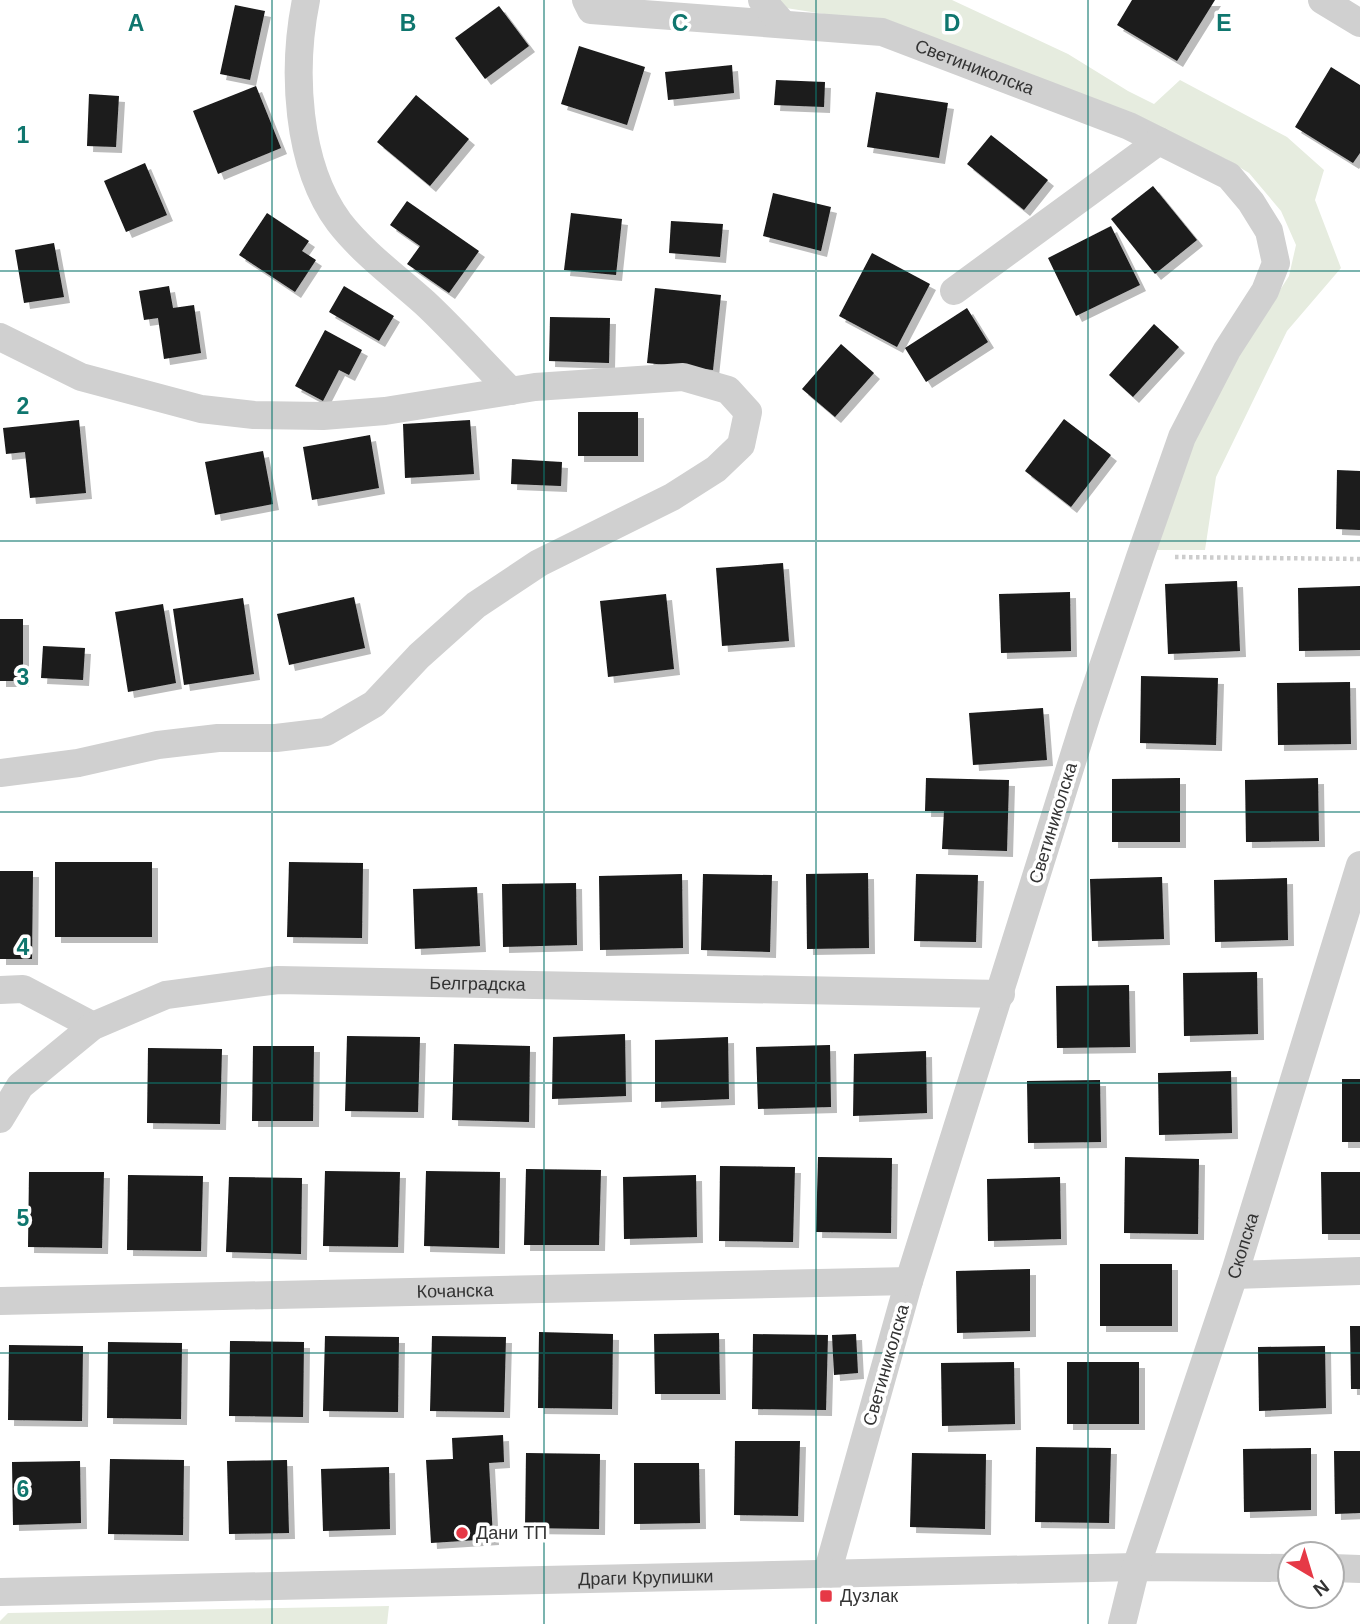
<svg xmlns="http://www.w3.org/2000/svg" width="1360" height="1624" font-family="Helvetica,sans-serif">
	<style>
		.green { fill: #e6ecdf }
		.building { fill: #1a1a1a; filter: url(#shadow) }
		.lines { fill: none; stroke-linecap: round; stroke-linejoin: round }
		.path { stroke: #cdcdcd; stroke-width: 4.5; stroke-dasharray: 3.5 3.5; stroke-linecap: butt }
		.street { stroke: #d0d0d0; stroke-width: 28 }
		.grid { fill: none; stroke: #0f766e; stroke-width: 2; stroke-opacity: 0.55 }
		.poi-dot { fill: #e63946; stroke: #fff; stroke-width: 2.5 }
		.labels { text-anchor: middle; stroke-width: 7; stroke-linejoin: round; paint-order: stroke }
		.street-label { font-size: 18px; fill: #333; stroke: #fff }
		.poi-label { font-size: 18px; fill: #333; stroke: #fff; text-anchor: start }
		.grid-label { font-size: 23px; text-anchor: middle; font-weight: bold; fill: #0f766e; stroke: #fff; stroke-width: 7; stroke-linejoin: round; paint-order: stroke }
	</style>
	<defs>
		<filter id="shadow"><feDropShadow dx="6" dy="6" stdDeviation="0" flood-color="#0004"/></filter>
	</defs>
	<rect width="100%" height="100%" fill="#fff"/>
	<path class="green" d="M778 0H952L1068 54 1128 91 1154 104 1180 80 1287 137 1324 170 1315 200 1341 268 1287 331 1216 477 1205 550H1156L1189 445 1229 370 1289 276 1296 245 1281 211 1249 173 1226 159 901 26 786 8Z
		M389 1606 387 1624H0V1621L8 1613Z"/>
	<path class="building" d="M1132 0H1215L1177 61 1117 25Z
		M235 5 265 11 250 80 220 74Z
		M499 6 529 46 485 79 455 38Z
		M579 46 645 67 627 125 561 104Z
		M732 65 734 93 668 100 665 72Z
		M1331 67 1360 85V153L1353 163 1295 127Z
		M776 80 825 82 824 107 774 105Z
		M256 86 281 148 218 174 193 111Z
		M876 92 948 103 939 158 867 147Z
		M89 94 119 96 116 147 87 146Z
		M416 95 469 139 430 186 377 142Z
		M991 135 1048 180 1024 210 967 164Z
		M145 163 167 215 126 232 104 181Z
		M1153 186 1197 240 1155 274 1111 219Z
		M773 193 831 207 821 251 763 236Z
		M407 201 479 251 449 293 407 264 420 246 390 225Z
		M267 213 309 241 302 251 316 260 295 292 239 255Z
		M571 213 622 219 616 275 564 270Z
		M671 221 723 224 720 257 669 253Z
		M1111 226 1140 285 1076 316 1048 258Z
		M54 243 64 297 24 303 15 250Z
		M872 253 930 284 897 347 839 316Z
		M169 286 173 308 194 305 201 353 164 359 158 318 144 320 139 291Z
		M344 286 394 316 379 341 329 312Z
		M655 288 721 295 713 370 647 363Z
		M967 308 988 342 926 382 905 348Z
		M550 317 610 318 609 363 549 361Z
		M1154 324 1179 347 1133 397 1109 375Z
		M325 330 362 350 349 375 339 370 323 401 295 386Z
		M841 344 874 373 835 417 802 389Z
		M578 412H638V456H578Z
		M1064 419 1111 455 1071 507 1025 471Z
		M79 420 86 493 30 498 25 452 6 454 3 428Z
		M470 420 474 474 405 478 403 424Z
		M370 435 379 488 312 500 303 447Z
		M263 451 273 504 215 515 205 462Z
		M512 459 562 462 561 486 511 484Z
		M1337 470 1360 471V530L1336 529Z
		M783 563 789 641 722 646 716 568Z
		M1237 581 1240 651 1168 654 1165 584Z
		M1360 586V650L1299 651 1298 588Z
		M1070 592 1071 651 1001 653 999 594Z
		M666 594 674 669 608 677 600 601Z
		M354 597 365 648 289 665 277 614Z
		M243 598 254 674 184 685 173 609Z
		M163 604 176 683 128 692 115 612Z
		M0 619H23V681H0Z
		M43 646 85 648 83 680 41 678Z
		M1141 676 1218 678 1216 745 1140 743Z
		M1350 682 1351 744 1278 745 1277 683Z
		M1043 708 1047 760 973 765 969 713Z
		M926 778 1009 780 1007 851 942 849 944 811H925Z
		M1180 778V842H1112V779Z
		M1318 778 1319 841 1246 842 1245 780Z
		M55 862H152V937H55Z
		M289 862 363 863 362 938 287 937Z
		M0 871H33L32 959H0Z
		M868 873 869 948 807 949 806 874Z
		M682 874 683 948 600 950 599 876Z
		M703 874 772 875 770 952 701 950Z
		M916 874 978 875 976 942 914 941Z
		M1162 877 1164 939 1092 941 1090 879Z
		M1287 878 1288 940 1215 942 1214 880Z
		M576 883 577 945 503 947 502 884Z
		M477 887 480 946 415 949 413 889Z
		M1257 972 1258 1034 1184 1036 1183 973Z
		M1129 985 1130 1047 1057 1048 1056 986Z
		M625 1034 626 1096 552 1099 553 1037Z
		M347 1036 420 1037 418 1112 345 1111Z
		M728 1037 729 1099 655 1102V1040Z
		M454 1044 530 1046 529 1122 452 1120Z
		M830 1045 831 1107 758 1109 756 1047Z
		M253 1046H314L313 1121H252Z
		M148 1048 222 1049 220 1124 147 1123Z
		M926 1051 927 1113 853 1116 854 1054Z
		M1231 1071 1232 1133 1159 1135 1158 1073Z
		M1342 1079H1360V1142H1342Z
		M1100 1080 1101 1142 1028 1143 1027 1081Z
		M818 1157 892 1158 891 1233 816 1232Z
		M1125 1157 1199 1159 1198 1234 1124 1233Z
		M720 1166 795 1167 793 1242 719 1241Z
		M526 1169 601 1170 599 1245H524Z
		M325 1171 400 1172 398 1247 323 1246Z
		M426 1171 500 1172 499 1248 424 1246Z
		M29 1172H104L102 1248 28 1247Z
		M1321 1172H1360V1234H1322Z
		M128 1175 203 1176 201 1251 127 1250Z
		M696 1175 697 1237 624 1239 623 1177Z
		M229 1177 302 1178 301 1254 226 1252Z
		M1060 1177 1061 1239 988 1241 987 1179Z
		M1100 1264H1172V1326H1100Z
		M1030 1269V1331L957 1333 956 1271Z
		M1350 1326H1360V1389H1351Z
		M539 1332 613 1334 612 1409 538 1408Z
		M719 1333 720 1394H655L654 1334Z
		M753 1334 828 1335 826 1410 752 1409Z
		M856 1334 858 1373 834 1375 832 1335Z
		M325 1336 399 1337 398 1412 323 1411Z
		M432 1336 506 1337 504 1412 430 1411Z
		M230 1341 304 1342 303 1417 229 1416Z
		M108 1342 182 1343 181 1419 107 1418Z
		M9 1345 83 1346 82 1421 8 1420Z
		M1325 1346 1326 1408 1259 1411 1258 1347Z
		M1014 1362 1015 1424 942 1426 941 1363Z
		M1067 1362H1139V1424H1067Z
		M503 1435 504 1462 489 1463 493 1539 431 1543 426 1460 453 1459 452 1438Z
		M735 1441H800L798 1516 734 1515Z
		M1036 1447 1111 1448 1109 1523 1035 1522Z
		M1311 1448V1510L1244 1512 1243 1449Z
		M1334 1451H1360V1513L1335 1514Z
		M526 1453 600 1454 599 1529 525 1528Z
		M912 1453 986 1454 985 1529 910 1527Z
		M110 1459 184 1460 183 1535 108 1534Z
		M287 1460 289 1533 229 1534 227 1461Z
		M80 1461 81 1523 13 1525 12 1462Z
		M634 1463H699L700 1523 634 1524Z
		M389 1467 390 1529 323 1531 321 1469Z"/>
	<g class="lines">
		<path class="path" d="M1175 557 1360 559"/>
		<g class="street">
			<path d="M306 0C292 69 296 164 339 222 363 253 396 277 425 303 455 331 482 362 511 391"/>
			<path id="s1" d="M586 0 591 10 882 32 1129 126 1229 176 1251 202 1269 231 1276 263 1265 291 1227 350 1182 437 1140 557 1087 714 909 1281 827 1574"/>
			<path d="M762 0 783 24"/>
			<path d="M1322 0 1360 23"/>
			<path d="M954 291 1159 141"/>
			<path d="M0 337 81 377 201 409 254 415 323 416 385 411 535 387 683 377 728 390 748 412 741 445 716 469 672 497 539 563 476 605 419 656 374 704 326 732 276 738H218L158 745 78 763 0 773"/>
			<path d="M0 990 23 989 93 1026"/>
			<path id="s2" d="M0 1119 20 1086 93 1026 166 995 278 980 1001 994"/>
			<path d="M1234 1275 1360 1271"/>
			<path id="s3" d="M0 1301 909 1281"/>
			<path d="M1332 1568 1360 1569"/>
			<path id="s4" d="M0 1592 1136 1567 1290 1568"/>
			<path id="s5" d="M1122 1624 1136 1567 1234 1275 1360 865"/>
		</g>
	</g>
	<path class="grid" d="M272 0V1624M544 0V1624M816 0V1624M1088 0V1624M0 271H1360M0 541H1360M0 812H1360M0 1083H1360M0 1353H1360"/>
	<g class="poi-dot">
		<circle cx="462" cy="1533" r="7"/>
		<rect x="819" y="1589" width="14" height="14" rx="3.5"/>
	</g>
	<g class="labels">
		<g class="street-label">
			<text dy="6" stroke="none"><textPath href="#s1" startOffset="402">Светиниколска</textPath></text>
			<text transform="translate(1053 823) rotate(-73)" y="6">Светиниколска</text>
			<text dy="6" stroke="none"><textPath href="#s2" startOffset="525">Белградска</textPath></text>
			<text dy="6" stroke="none"><textPath href="#s5" startOffset="397">Скопска</textPath></text>
			<text dy="6" stroke="none"><textPath href="#s3" startOffset="455">Кочанска</textPath></text>
			<text transform="translate(886 1365) rotate(-74)" y="6">Светиниколска</text>
			<text dy="6" stroke="none"><textPath href="#s4" startOffset="646">Драги Крупишки</textPath></text>
		</g>
		<g class="poi-label">
			<text x="476" y="1539">Дани ТП</text>
			<text x="840" y="1602">Дузлак</text>
		</g>
	</g>
	<g class="grid-label">
		<text x="136" y="31">A</text>
		<text x="408" y="31">B</text>
		<text x="680" y="31">C</text>
		<text x="952" y="31">D</text>
		<text x="1224" y="31">E</text>
		<text x="23" y="143">1</text>
		<text x="23" y="414">2</text>
		<text x="23" y="685">3</text>
		<text x="23" y="955">4</text>
		<text x="23" y="1226">5</text>
		<text x="23" y="1497">6</text>
	</g>
	<g transform="translate(1311 1575) rotate(142)"><circle r="33" fill="#ffffff" stroke="#adadad" stroke-width="2"/>
	<path d="M0-5L12 26L0 18L-12 26Z" fill="#e63946"/>
	<text y="-10" font-size="19" font-weight="bold" text-anchor="middle" fill="#333333">N</text>
	</g>
</svg>
